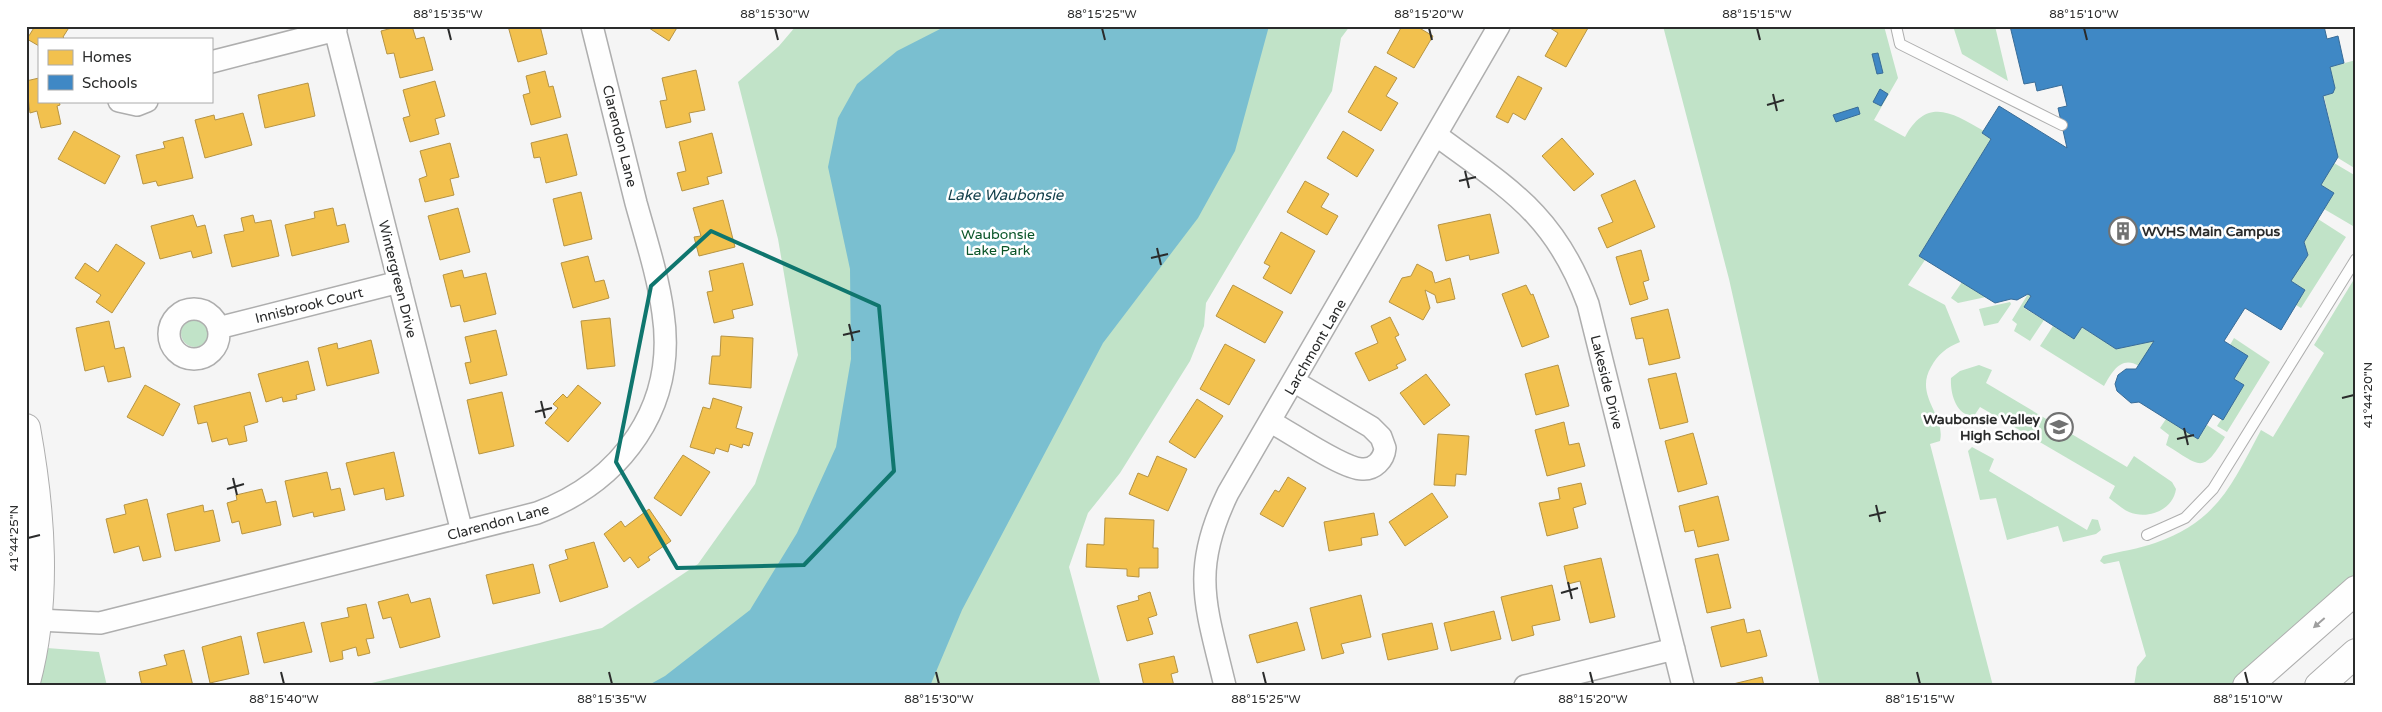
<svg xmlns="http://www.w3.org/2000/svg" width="2382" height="712" font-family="'Varela Round',sans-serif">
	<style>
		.green { fill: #c1e3c8 }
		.water { fill: #7abfd0 }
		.homes { fill: #f2c14e; stroke: #b69444 }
		.schools { fill: #3f88c5; stroke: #396c97 }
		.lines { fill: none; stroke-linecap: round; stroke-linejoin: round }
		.lane-casing { stroke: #aeaeae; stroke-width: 12 }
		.street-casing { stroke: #aeaeae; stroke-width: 24 }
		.secondary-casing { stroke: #aeaeae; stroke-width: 30 }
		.primary-casing { stroke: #aeaeae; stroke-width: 30 }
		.lane { stroke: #fefefe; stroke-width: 10 }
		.street { stroke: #fefefe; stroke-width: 21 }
		.secondary { stroke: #fefefe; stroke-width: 28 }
		.primary { stroke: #fefefe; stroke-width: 28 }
		.oneway { fill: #9f9f9f }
		.marked { fill: none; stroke: #0f766e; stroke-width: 4; stroke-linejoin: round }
		.ticks { fill: none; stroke: #2a2b2b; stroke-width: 2 }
		.labels { text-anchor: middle; stroke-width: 5; stroke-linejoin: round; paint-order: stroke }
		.street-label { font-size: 14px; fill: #2a2b2b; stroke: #fff }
		.poi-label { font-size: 14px; font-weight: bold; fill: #2a2b2b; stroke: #fff; text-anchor: start }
		.park-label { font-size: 14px; fill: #095427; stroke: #fff }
		.water-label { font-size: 15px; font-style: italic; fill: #14404b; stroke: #fff }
		.neatline { fill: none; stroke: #2a2b2b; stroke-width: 2 }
		.ticks-label { font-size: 12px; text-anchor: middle; fill: #2a2b2b }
	</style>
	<rect width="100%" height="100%" fill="#f5f5f5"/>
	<path class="green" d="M796 26H1350L1341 38 1332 91 1206 303 1204 326 1190 361 1120 473 1088 513 1069 567 1101 686H359L602 628 698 564 755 484 798 355 778 239 738 82 779 46Z
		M1663 26H1884L1898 78 1874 120 1905 137C1927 96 1953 113 1984 131L1983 134 1991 139 1919 256 1925 260 1908 285 1945 305 1960 342C1946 348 1938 354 1931 367 1914 396 1946 415 1940 441L1930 444 1993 686H1820L1729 279Z
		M1953 26H1995L2008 81 1962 54Z
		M2356 60V169L2338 158 2324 96 2333 93 2335 88 2330 67Z
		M2334 163 2356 176V221L2353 226 2324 209 2334 193 2321 185Z
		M2318 219 2346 237 2301 308 2296 305 2305 290 2291 281 2308 255 2304 242Z
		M2356 276V576L2232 686H2134L2137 667 2146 656 2119 561 2104 564 2100 561 2103 556C2120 551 2139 549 2155 543 2218 521 2232 484 2261 430L2273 437 2324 353 2314 345Z
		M1962 282 1986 297 1958 303 1951 298Z
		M2028 294 2031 296 2024 308 2044 320 2030 341 2014 331 2017 324 2012 320Z
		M2010 302 2011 304 1998 323 1984 326 1979 309Z
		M181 333a14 14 0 1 1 28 0a14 14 0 1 1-28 0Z
		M2053 326 2074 339 2082 327 2116 349 2154 341 2139 366C2121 355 2112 372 2104 386L2040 346Z
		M2234 338 2270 362 2227 432 2217 426 2244 385 2234 379 2248 356 2230 345Z
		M1979 365 1992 370 1986 383 2127 467 2134 456 2172 482 2176 489C2173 510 2148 520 2129 512 2122 509 2116 503 2109 498L2115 486 1980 407 1974 416C1956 416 1950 393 1951 378L1960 371Z
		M2166 419 2198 438 2207 425 2225 437C2202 475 2201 466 2166 445L2169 435 2160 428Z
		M1972 447 1994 459 1989 471 2087 530 2092 519 2098 520 2101 530 2096 534 2063 542 2058 526 2007 540 1996 498 1980 500 1968 451Z
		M47 648 99 652 107 686H34Z"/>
	<path class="water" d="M946 26H1269L1235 151 1198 218 1103 343 962 610 930 686H647L665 676 750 610 797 533 836 447 851 359 850 269 828 167 838 118 857 84 897 51Z"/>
	<path class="homes" d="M35 26H70L63 37 65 39H39V46L27 39Z
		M400 26H412L416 39 424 37 433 70 400 78 394 53 387 54 381 31Z
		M508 26H540L547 54 518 62Z
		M646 26H678L669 41Z
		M1402 26H1416L1433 36 1414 68 1387 53Z
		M1551 26 1588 28 1566 67 1545 56 1558 33 1550 28Z
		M1375 66 1397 78 1386 96 1398 103 1381 131 1348 112Z
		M696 70 705 110 689 113 691 122 666 128 660 101 667 100 662 78Z
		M545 71 549 87 553 86 561 117 531 125 523 95 530 93 526 76Z
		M1518 76 1542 88 1525 120 1513 113 1508 123 1496 117Z
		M39 78V101H59L60 105 57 106 61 124 41 128 37 111 30 113 26 81Z
		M435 81 445 116 435 119 439 134 410 142 403 118 410 116 403 90Z
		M308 83 315 116 265 128 258 95Z
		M243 113 252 145 205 158 195 120 214 115 215 120Z
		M74 131 120 156 105 184 58 159Z
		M1343 131 1374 150 1357 177 1327 158Z
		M712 133 722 173 707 177 709 184 682 191 677 173 686 171 679 142Z
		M567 134 577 175 546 183 540 157 534 158 531 143Z
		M183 137 193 178 158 186 156 181 143 184 136 155 165 148 163 142Z
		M1562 138 1594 174 1574 191 1542 156Z
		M450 143 459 177 450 179 454 195 425 202 419 179 427 176 420 151Z
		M1635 180 1655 227 1607 248 1598 228 1613 222 1601 195Z
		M1305 181 1329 194 1321 207 1338 216 1327 235 1287 212Z
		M581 192 592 239 564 246 553 199Z
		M723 200 735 247 699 256 694 237 701 236 693 208Z
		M333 208 337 226 345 224 349 242 292 256 285 225 315 218 314 212Z
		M458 208 470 252 440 260 428 216Z
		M1490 214 1499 253 1470 260 1469 255 1446 261 1438 225Z
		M193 215 197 227 205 225 212 253 193 258 191 251 160 259 151 226Z
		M253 215 255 223 271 220 279 256 232 267 224 235 244 231 241 218Z
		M1281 232 1315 251 1291 294 1263 278 1270 266 1264 263Z
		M116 244 145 263 112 313 96 302 101 295 75 278 85 263 98 272Z
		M1641 250 1649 280 1643 282 1648 299 1630 305 1616 257Z
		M588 256 595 282 604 280 609 298 573 308 561 263Z
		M743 263 753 305 732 310 734 318 714 323 707 292 713 291 709 271Z
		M1417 264 1432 272 1435 283 1450 278 1455 299 1437 303 1435 295 1425 290 1430 308 1423 320 1389 302 1402 278 1411 276Z
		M462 270 464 278 486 273 496 314 464 322 460 305 451 307 443 275Z
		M1233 285 1283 312 1265 343 1216 316Z
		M1526 285 1531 295 1533 294 1549 337 1522 347 1502 294Z
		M1668 309 1680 358 1649 365 1643 338 1636 339 1631 318Z
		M1390 317 1399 335 1395 337 1406 360 1396 365 1398 368 1369 381 1355 353 1378 343 1371 326Z
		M610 318 615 366 587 369 581 321Z
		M109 321 115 349 124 347 131 377 108 382 104 366 85 371 76 328Z
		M496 330 507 375 470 384 465 363 471 362 465 337Z
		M721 336 753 338 751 388 709 384 712 356H720Z
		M371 340 379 373 327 386 318 348 337 343 338 349Z
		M1225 344 1255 360 1229 405 1200 389Z
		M308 361 315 390 296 395 297 399 283 402 282 397 266 402 258 374Z
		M1558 365 1569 406 1536 415 1525 374Z
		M1676 373 1688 422 1660 429 1648 379Z
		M1426 374 1450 405 1424 425 1400 393Z
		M145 385 180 404 163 436 127 417Z
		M578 385 601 403 568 442 545 423 558 408 553 404 563 394 567 398Z
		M250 392 258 422 244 426 247 441 229 445 227 438 212 442 207 422 198 424 194 406Z
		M502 392 514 446 479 454 467 400Z
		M713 398 742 407 736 428 753 433 749 446 743 444 742 448 730 444 728 452 716 448 714 454 690 447 703 407 710 409Z
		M1197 399 1223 416 1195 458 1169 442Z
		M1564 422 1569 445 1579 443 1585 466 1547 476 1535 430Z
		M1693 433 1707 484 1678 492 1665 441Z
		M1438 434 1469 436 1466 475 1456 474 1455 486 1434 485Z
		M394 452 404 496 386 500 384 488 354 495 346 463Z
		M683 455 710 472 681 516 654 498Z
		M1157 456 1187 469 1168 511 1129 494 1138 473 1148 477Z
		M327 472 331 490 340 488 345 510 314 517 313 512 293 517 285 481Z
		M1288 477 1306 488 1283 527 1260 514 1275 490 1279 492Z
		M1581 483 1586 504 1573 508 1578 528 1547 536 1539 503 1560 499 1558 488Z
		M262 489 266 503 276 501 281 525 242 534 239 521 232 523 227 503 237 500 236 495Z
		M1432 493 1448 517 1405 546 1389 522Z
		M1718 496 1729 540 1698 547 1694 530 1685 532 1679 506Z
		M147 499 161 557 143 561 139 546 114 553 106 519 126 514 124 505Z
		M203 505 204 512 213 510 220 541 175 551 167 514Z
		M649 509 671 541 648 557 650 560 638 568 630 557 624 562 604 534 621 521 625 527Z
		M1374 513 1378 535 1361 538 1362 545 1329 551 1324 522Z
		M1105 518 1154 520 1153 548H1158V568H1139V577L1127 576V569L1086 567 1087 544 1104 545Z
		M594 542 608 587 560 602 549 565 568 559 565 550Z
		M1718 554 1731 608 1707 613 1695 559Z
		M1601 558 1615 617 1590 623 1580 581 1568 584 1564 566Z
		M533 564 540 593 493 604 486 575Z
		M1552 585 1560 620 1532 626 1534 635 1512 641 1501 597Z
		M1150 592 1157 615 1148 618 1153 634 1127 641 1117 606 1139 600 1138 596Z
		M408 594 411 603 430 598 440 637 400 648 391 617 383 619 378 602Z
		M1361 595 1371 637 1341 644 1344 653 1322 659 1310 608Z
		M366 604 374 638 366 639 370 653 358 656 356 647 342 651 343 659 330 662 321 623 349 617 347 608Z
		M1494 611 1501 639 1451 651 1444 623Z
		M1744 619 1747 633 1760 630 1767 656 1721 667 1711 627Z
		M304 622 312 652 264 663 257 633Z
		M1297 622 1305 650 1257 663 1249 635Z
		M1432 623 1438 649 1388 660 1382 634Z
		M241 636 249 674 210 683 202 647Z
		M184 650 193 686H142L139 672 167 665 164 655Z
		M1174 656 1178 672 1171 674 1174 686H1144L1139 664Z
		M1762 677 1764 686H1734L1733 684Z"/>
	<path class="schools" d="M2010 26H2324L2327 39 2338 36 2344 63 2330 67 2335 88 2333 93 2323 96 2338 157 2321 185 2334 193 2304 242 2308 255 2291 281 2305 290 2281 330 2245 308 2224 341 2248 356 2234 379 2244 385 2223 420 2213 414 2198 439 2139 402 2131 403 2117 391 2115 384 2118 375 2126 369H2136L2154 341 2116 349 2082 327 2074 339 2024 307 2031 296 2028 294 2017 300 2011 299 1995 303 1919 256 1991 139 1982 133 1999 106 2067 148 2058 108 2067 106 2062 85 2037 91 2035 82 2024 84Z
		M1878 53 1883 73 1877 74 1872 54Z
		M1880 89 1888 94 1881 106 1873 102Z
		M1858 107 1860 114 1836 122 1833 115Z"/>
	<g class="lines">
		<defs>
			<path id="lane" d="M1896 26 1900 44 2062 125
				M2147 535 2185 518 2213 489 2356 259"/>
			<path id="street" d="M334 26 462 532
				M211 62 336 30
				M119 101 137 105 147 101
				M1436 135C1509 189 1555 214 1588 304L1683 686
				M169 334a25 25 0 1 1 50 0a25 25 0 1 1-50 0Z
				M218 328 399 282
				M1271 422C1290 432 1343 469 1362 469 1374 470 1384 460 1385 448L1381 437 1371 427 1295 382
				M38 620 100 623 537 513C622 481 677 407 663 313 658 276 646 239 636 203 621 144 607 85 592 26
				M1225 686C1206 606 1190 571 1228 493L1499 26
				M1525 686 1674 649"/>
			<path id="secondary" d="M26 428C41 511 48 600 26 682"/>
			<path id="primary" d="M2247 686 2356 590
				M2319 686 2356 653"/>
		</defs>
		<use href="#lane" class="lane-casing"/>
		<use href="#street" class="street-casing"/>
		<use href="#secondary" class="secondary-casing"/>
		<use href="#primary" class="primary-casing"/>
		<use href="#lane" class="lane"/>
		<use href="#street" class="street"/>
		<use href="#secondary" class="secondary"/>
		<use href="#primary" class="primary"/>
	</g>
	<defs><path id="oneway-solid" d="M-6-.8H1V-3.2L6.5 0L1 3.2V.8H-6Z" transform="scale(1.25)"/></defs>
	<use class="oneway" href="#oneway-solid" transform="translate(2319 623) rotate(139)"/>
	<path class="marked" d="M711 231 879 306 894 471 804 565 677 568 616 462 651 286Z"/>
	<path class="ticks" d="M448 28 451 40M775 28 778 40M1102 28 1105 40M1429 28 1432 40M1757 28 1760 40M2084 28 2087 40M1773 94 1777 111M1767 105 1784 100M1465 171 1469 188M1459 181 1476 177M1157 248 1161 265M1151 258 1168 254M849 324 853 341M843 335 860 331M2342 398 2354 395M541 401 545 418M535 412 552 408M2184 428 2188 445M2177 439 2194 435M233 478 237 495M227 489 244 484M1876 505 1880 522M1869 516 1886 512M28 538 40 535M1568 582 1572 599M1561 593 1578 588M281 672 284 684M609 672 612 684M936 672 939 684M1263 672 1266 684M1590 672 1593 684M1917 672 1920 684M2245 672 2248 684"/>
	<defs>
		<symbol id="building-ring" viewBox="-11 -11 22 22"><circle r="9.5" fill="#fff" stroke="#717272" stroke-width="1.5"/><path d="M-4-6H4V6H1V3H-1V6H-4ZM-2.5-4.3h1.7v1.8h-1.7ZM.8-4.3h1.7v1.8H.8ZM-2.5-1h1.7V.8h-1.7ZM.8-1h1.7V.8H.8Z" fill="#717272"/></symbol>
		<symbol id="school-ring" viewBox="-11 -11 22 22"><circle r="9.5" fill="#fff" stroke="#717272" stroke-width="1.5"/><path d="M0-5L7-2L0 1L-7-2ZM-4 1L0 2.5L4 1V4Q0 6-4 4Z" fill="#717272"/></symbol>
	</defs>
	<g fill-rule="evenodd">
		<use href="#building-ring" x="2107" y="215" width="32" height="32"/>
		<use href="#school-ring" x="2043" y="411" width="32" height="32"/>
	</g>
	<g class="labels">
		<g class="street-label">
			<text transform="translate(620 136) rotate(76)" y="5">Clarendon Lane</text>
			<text transform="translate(398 279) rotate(76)" y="5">Wintergreen Drive</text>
			<text transform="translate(309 305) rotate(-14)" y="5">Innisbrook Court</text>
			<text transform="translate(1315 347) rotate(-60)" y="5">Larchmont Lane</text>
			<text transform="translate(1607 382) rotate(76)" y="5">Lakeside Drive</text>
			<text transform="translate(498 522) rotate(-15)" y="5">Clarendon Lane</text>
		</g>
		<g class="poi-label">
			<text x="2142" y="236">WVHS Main Campus</text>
			<text x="2040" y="424" text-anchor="end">Waubonsie Valley<tspan x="2040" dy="16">High School</tspan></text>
		</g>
		<g class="park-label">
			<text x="998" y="239">Waubonsie<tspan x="998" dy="16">Lake Park</tspan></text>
		</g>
		<g class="water-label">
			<text x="1005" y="200">Lake Waubonsie</text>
		</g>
	</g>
	<rect width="2382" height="712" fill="none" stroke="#ffffff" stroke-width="55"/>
	<rect x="38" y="38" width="175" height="65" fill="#ffffff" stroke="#aaaaaa"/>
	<rect x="48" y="50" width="25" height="15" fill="#f2c14e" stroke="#aaaaaa"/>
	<text x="82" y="62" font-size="15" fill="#2a2b2b">Homes</text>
	<rect x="48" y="75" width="25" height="15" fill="#3f88c5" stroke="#aaaaaa"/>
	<text x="82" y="88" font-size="15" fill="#2a2b2b">Schools</text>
	<rect x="28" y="28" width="2326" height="656" class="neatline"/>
	<g class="ticks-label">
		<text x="448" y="18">88°15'35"W</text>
		<text x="775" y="18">88°15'30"W</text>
		<text x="1102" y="18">88°15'25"W</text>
		<text x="1429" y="18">88°15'20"W</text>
		<text x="1757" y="18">88°15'15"W</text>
		<text x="2084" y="18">88°15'10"W</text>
		<text transform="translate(2368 395) rotate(-90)" y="4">41°44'20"N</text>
		<text transform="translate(14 538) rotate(-90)" y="4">41°44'25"N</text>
		<text x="284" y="703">88°15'40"W</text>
		<text x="612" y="703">88°15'35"W</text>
		<text x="939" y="703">88°15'30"W</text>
		<text x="1266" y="703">88°15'25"W</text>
		<text x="1593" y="703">88°15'20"W</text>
		<text x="1920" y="703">88°15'15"W</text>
		<text x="2248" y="703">88°15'10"W</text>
	</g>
</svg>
